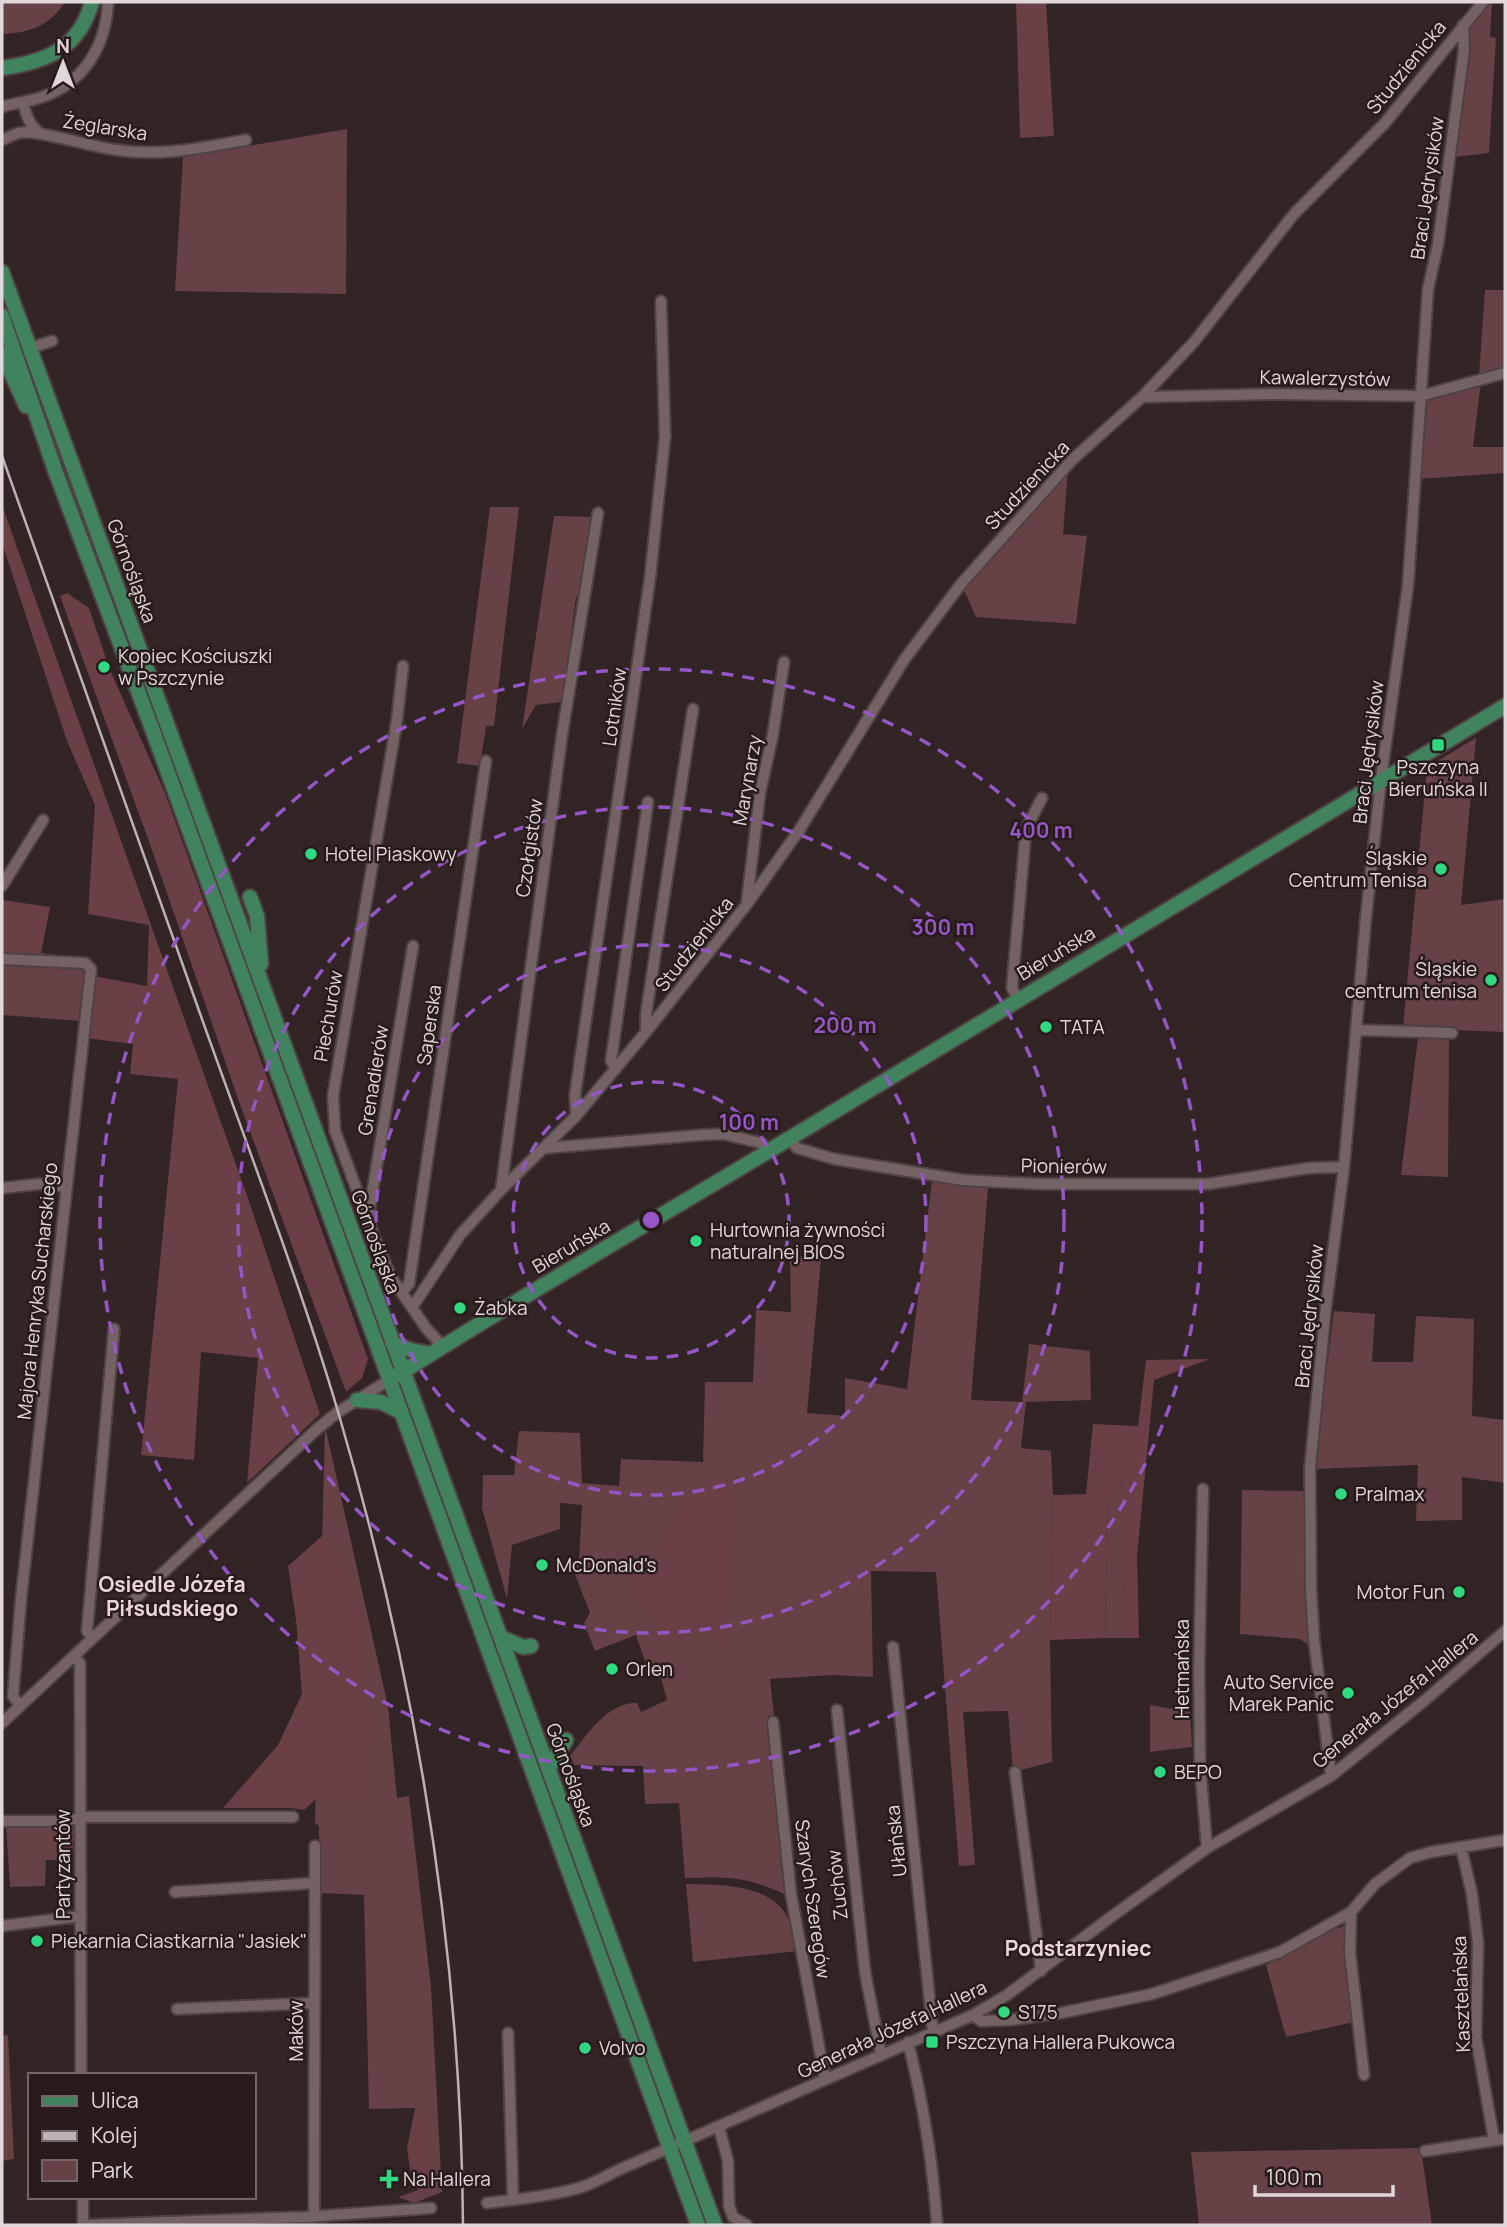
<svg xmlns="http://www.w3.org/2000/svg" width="1507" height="2227" font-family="Manrope,sans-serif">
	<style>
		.green { fill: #664146 }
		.forest { fill: #6a3f45 }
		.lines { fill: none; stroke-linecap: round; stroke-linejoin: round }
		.minor-casing { stroke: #4e4243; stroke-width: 14 }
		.major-casing { stroke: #4e4243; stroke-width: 18 }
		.minor { stroke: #746264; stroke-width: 10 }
		.major { stroke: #41835e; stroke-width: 14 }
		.rail { stroke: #bdb2b3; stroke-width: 2.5 }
		.ring { fill: none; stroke: #9557c5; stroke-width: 3.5; stroke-dasharray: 12 9 }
		.poi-dot { fill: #31d882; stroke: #291b1c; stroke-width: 2.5 }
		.labels { text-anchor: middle; stroke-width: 5; stroke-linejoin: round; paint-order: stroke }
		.street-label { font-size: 19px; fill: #e2d7d8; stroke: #291b1c }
		.poi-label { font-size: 19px; fill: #e2d7d8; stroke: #291b1c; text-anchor: start }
		.neighbourhood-label { font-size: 21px; font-weight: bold; fill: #ebd7d9; stroke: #291b1c }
		.centre { fill: #9557c5; stroke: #291b1c; stroke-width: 3.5 }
		.ring-label { font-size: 21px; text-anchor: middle; font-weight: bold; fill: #9557c5; stroke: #291b1c; stroke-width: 5; stroke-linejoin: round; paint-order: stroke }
	</style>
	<rect width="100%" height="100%" fill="#332426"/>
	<path class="green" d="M2 2H65C50 26 29 33 2 34Z
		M1486 2H1492L1490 37 1496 38 1489 153 1454 157 1469 50V29Z
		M347 129 346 294 175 291 183 157Z
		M1485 290H1505V368L1479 375Z
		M1481 382 1473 447H1505V473L1418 479 1423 398Z
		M1068 469 1063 534 1087 536 1076 624 976 617 962 586Z
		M599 502 586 597H576L562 702 536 705 522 729 554 516 594 517Z
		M490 507H519L494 726H486L480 766 457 763Z
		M1476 738 1461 905 1505 899V1032L1403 1028 1427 767Z
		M2 962 83 966 86 969 80 1021 2 1015Z
		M1449 1037 1448 1177 1401 1175 1418 1038Z
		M932 1180 988 1187 971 1400 1022 1402 1029 1344 1090 1351 1091 1400 1026 1402 1021 1448 1051 1451 1053 1495 1050 1640 1052 1762 1013 1772 1008 1711 963 1712 975 1865 959 1866 936 1572 871 1571 873 1677 832 1675 770 1679 774 1715 768 1716 786 1895C746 1876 728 1877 685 1878L679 1803 645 1804 643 1766 574 1765 570 1756C587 1735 607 1702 637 1703L641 1712 667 1700 660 1674 650 1676 636 1635 595 1651 584 1623 590 1613 573 1569 579 1561 582 1505 560 1503V1529L512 1545 507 1599 482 1508 483 1475H514L519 1431 580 1433 582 1483 619 1486 621 1459 703 1462 705 1382H753L756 1310 791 1312 790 1255 821 1259 807 1413 845 1416V1378L907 1389Z
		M1334 1311 1375 1314 1372 1362H1413L1416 1316 1474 1319 1472 1416 1505 1420V1483L1462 1477V1520L1416 1521 1418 1465 1314 1469Z
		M325 1426 388 1706 397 1798 409 1796 431 1987 442 2192 414 2203 398 2197 421 2189 415 2108 369 2109 364 1895 320 1893 319 1826 315 1823Z
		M1122 1482 1126 1638H1105L1108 1498Z
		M1242 1490 1304 1491 1310 1645 1299 1639 1240 1634Z
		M1150 1705 1190 1712 1192 1747 1150 1752Z
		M76 1824 71 1861 46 1860 45 1886 10 1887 6 1825Z
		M686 1884C719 1885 771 1883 788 1918 793 1928 794 1940 797 1951L693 1962Z
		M1346 1926 1354 2022 1286 2037 1266 1965 1327 1931Z
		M8 2035 14 2159 2 2161V2036Z
		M1421 2148 1432 2225H1199L1191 2152Z"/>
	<path class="forest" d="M1016 2H1046L1054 136 1020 138Z
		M2 505 250 1204 320 1414 247 1483 258 1358 201 1352 194 1460 141 1455 178 1079 130 1074 133 1044 87 1038 94 976 147 986 149 925 88 914 95 805 67 741 2 543Z
		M67 593 89 608 110 670 165 793 368 1359 362 1378 346 1392 237 1096 152 850 60 596Z
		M2 900 50 907 41 953 62 956 2 953Z
		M1210 1359 1154 1380 1137 1557 1139 1638H1126L1121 1483 1108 1498 1105 1638 1050 1640 1053 1495 1086 1494 1093 1424 1138 1426 1146 1360Z
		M728 1477 736 1508 724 1655 707 1620 677 1642 639 1603 625 1563 653 1564 690 1491Z
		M322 1536 339 1557 357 1597 365 1629 362 1684 374 1726 367 1755 366 1799H316L304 1810 290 1808H223L278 1745 302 1694 296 1620 288 1566Z
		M415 2108 424 2115 430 2166 425 2194 412 2185 407 2148Z"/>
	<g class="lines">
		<defs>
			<path id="minor" d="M23 102C26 115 29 125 40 133
				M2 107C14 103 27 102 39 98 84 84 106 46 108 2
				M2 140 18 133 27 132C58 135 87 146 117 150 161 157 204 147 246 140
				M30 348 52 341
				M1142 397 1273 394 1420 396 1505 373
				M403 666 397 720 333 1096 335 1131 375 1239 391 1277 426 1328 443 1347
				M2 886 43 820
				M747 901 760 793 773 734 784 662
				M2 959 85 963 91 969 21 1599 13 1696 20 1706
				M1018 999 1012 988 1026 829 1042 798
				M1357 1030 1452 1033
				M646 1032V1014L693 709
				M616 1069 611 1061 648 802
				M576 1116 575 1095 650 578 665 437 661 301
				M790 1139 797 1148 834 1159 963 1180 1039 1184H1208L1309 1168 1344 1167
				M546 1148 701 1135 723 1134 761 1143 768 1152
				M2 1188 39 1184 65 1187
				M501 1190 562 735 598 513
				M368 1218 413 946
				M402 1292 409 1284 486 761
				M413 1306 460 1235 501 1190 576 1116 646 1032 747 904 800 829 904 660 961 584 1072 460 1142 397 1194 342 1294 214 1385 123 1483 2
				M1203 1489 1199 1668 1200 1765 1207 1848
				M93 1638 87 1631 114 1329
				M893 1647 933 2032
				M74 1656 80 1663 81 2075
				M837 1710 865 1972 881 2054
				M773 1722 791 1894 825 2079
				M2 1723 317 1429 338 1412 389 1380
				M1015 1772 1041 1971
				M1331 1776 1314 1640 1311 1590 1310 1468 1326 1306 1344 1167 1366 917 1381 779 1408 585 1428 289 1438 244 1464 50 1463 25
				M2 1821H67L81 1817H293
				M1461 1847 1472 1894 1478 1943 1476 2037 1494 2140
				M175 1892 315 1883
				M1351 1912 1350 1953 1364 2075
				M2 1926 81 1916
				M177 2009 314 2003
				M973 2015 981 2021 1010 2020 1061 2013 1152 1994 1238 1966 1280 1952 1351 1912 1375 1884 1410 1858 1431 1852 1505 1840
				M508 2033 513 2200
				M908 2042C923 2102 933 2163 937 2225
				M719 2127 728 2161 729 2206 733 2217 747 2225
				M1425 2151 1505 2139
				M83 2197V2225
				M487 2203C519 2199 551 2196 582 2187 597 2182 609 2174 623 2168L973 2015 1007 1995 1111 1917 1207 1848 1331 1776 1424 1701 1505 1631
				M314 2217 315 1846
				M85 2225 305 2217 431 2208"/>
			<path id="major" d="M2 68C46 62 79 49 92 2
				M2 272 715 2225
				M2 316 56 473 147 715 698 2225
				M2 353 26 406
				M250 897 257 916 261 964
				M392 1343 411 1350 431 1354
				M396 1376C526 1293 660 1217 792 1137 1030 993 1267 848 1505 706
				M357 1400 381 1402 401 1412
				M500 1637 523 1647 531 1646
				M548 1769 566 1740"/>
		</defs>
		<use href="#minor" class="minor-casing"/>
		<use href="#major" class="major-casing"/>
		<use href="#minor" class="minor"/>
		<use href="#major" class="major"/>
		<path class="rail" d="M2 456C67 639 132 822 197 1005 245 1141 298 1276 339 1415 416 1678 461 1951 463 2225"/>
	</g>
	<g class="ring">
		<circle cx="651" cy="1220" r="138"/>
		<circle cx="651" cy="1220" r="275"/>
		<circle cx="651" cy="1220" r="413"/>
		<circle cx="651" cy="1220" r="551"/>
	</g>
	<g class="poi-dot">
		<circle cx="104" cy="667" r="7"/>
		<rect x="1431" y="738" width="14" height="14" rx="3.5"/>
		<circle cx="311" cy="854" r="7"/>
		<circle cx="1441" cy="869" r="7"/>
		<circle cx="1491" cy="980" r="7"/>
		<circle cx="1046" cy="1027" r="7"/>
		<circle cx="696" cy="1241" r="7"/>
		<circle cx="460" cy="1308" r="7"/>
		<circle cx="1341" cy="1494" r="7"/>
		<circle cx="542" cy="1565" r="7"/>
		<circle cx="1459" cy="1592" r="7"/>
		<circle cx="612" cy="1669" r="7"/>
		<circle cx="1348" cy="1693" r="7"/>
		<circle cx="1160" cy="1772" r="7"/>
		<circle cx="37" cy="1941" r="7"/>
		<circle cx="1004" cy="2012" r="7"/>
		<rect x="925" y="2035" width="14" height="14" rx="3.5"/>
		<circle cx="585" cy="2048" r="7"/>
		<path d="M385.5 2168.5h7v7h7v7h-7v7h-7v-7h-7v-7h7z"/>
	</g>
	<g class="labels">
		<g class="street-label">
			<text transform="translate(1406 67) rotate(-51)" y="7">Studzienicka</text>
			<text transform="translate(105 127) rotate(9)" y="7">Żeglarska</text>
			<text transform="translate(1427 188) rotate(-82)" y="7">Braci Jędrysików</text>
			<text transform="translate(1325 378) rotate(1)" y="7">Kawalerzystów</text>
			<text transform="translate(1027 485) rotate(-47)" y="7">Studzienicka</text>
			<text transform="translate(132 571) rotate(70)" y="7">Górnośląska</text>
			<text transform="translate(614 707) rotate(-82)" y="7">Lotników</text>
			<text transform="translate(1368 752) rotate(-83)" y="7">Braci Jędrysików</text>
			<text transform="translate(747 780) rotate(-80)" y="7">Marynarzy</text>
			<text transform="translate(529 848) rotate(-82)" y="7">Czołgistów</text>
			<text transform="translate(694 944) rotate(-52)" y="7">Studzienicka</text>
			<text transform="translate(1056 953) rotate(-31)" y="7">Bieruńska</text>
			<text transform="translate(328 1016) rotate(-80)" y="7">Piechurów</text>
			<text transform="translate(429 1025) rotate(-82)" y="7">Saperska</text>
			<text transform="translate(373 1080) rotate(-81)" y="7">Grenadierów</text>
			<text transform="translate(1064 1166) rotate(1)" y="7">Pionierów</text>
			<text transform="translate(376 1242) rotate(70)" y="7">Górnośląska</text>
			<text transform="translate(571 1246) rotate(-31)" y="7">Bieruńska</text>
			<text transform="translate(37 1291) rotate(-84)" y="7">Majora Henryka Sucharskiego</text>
			<text transform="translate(1309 1316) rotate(-84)" y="7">Braci Jędrysików</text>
			<text transform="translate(1182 1669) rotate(-90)" y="7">Hetmańska</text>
			<text transform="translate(1395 1699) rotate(-39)" y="7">Generała Józefa Hallera</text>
			<text transform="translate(571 1775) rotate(70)" y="7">Górnośląska</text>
			<text transform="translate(896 1841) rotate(-96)" y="7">Ułańska</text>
			<text transform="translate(63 1864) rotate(-90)" y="7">Partyzantów</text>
			<text transform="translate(837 1885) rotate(-96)" y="7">Zuchów</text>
			<text transform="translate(813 1899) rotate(82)" y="7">Szarych Szeregów</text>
			<text transform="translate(1461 1994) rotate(-92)" y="7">Kasztelańska</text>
			<text transform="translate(892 2029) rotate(-25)" y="7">Generała Józefa Hallera</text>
			<text transform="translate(296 2031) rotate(-90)" y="7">Maków</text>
		</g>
		<g class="poi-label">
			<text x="118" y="663">Kopiec Kościuszki<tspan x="118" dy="22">w Pszczynie</tspan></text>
			<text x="1438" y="774" text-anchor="middle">Pszczyna<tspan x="1438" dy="22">Bieruńska II</tspan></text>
			<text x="325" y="861">Hotel Piaskowy</text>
			<text x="1427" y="865" text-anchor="end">Śląskie<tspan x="1427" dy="22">Centrum Tenisa</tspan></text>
			<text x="1477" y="976" text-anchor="end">Śląskie<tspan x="1477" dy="22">centrum tenisa</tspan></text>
			<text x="1060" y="1034">TATA</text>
			<text x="710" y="1237">Hurtownia żywności<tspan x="710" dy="22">naturalnej BIOS</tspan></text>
			<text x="474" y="1315">Żabka</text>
			<text x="1355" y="1501">Pralmax</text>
			<text x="556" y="1572">McDonald's</text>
			<text x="1445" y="1599" text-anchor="end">Motor Fun</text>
			<text x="626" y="1676">Orlen</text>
			<text x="1334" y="1689" text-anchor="end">Auto Service<tspan x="1334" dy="22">Marek Panic</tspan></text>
			<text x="1174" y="1779">BEPO</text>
			<text x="51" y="1948">Piekarnia Ciastkarnia "Jasiek"</text>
			<text x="1018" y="2019">S175</text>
			<text x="946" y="2049">Pszczyna Hallera Pukowca</text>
			<text x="599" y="2055">Volvo</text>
			<text x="403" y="2186">Na Hallera</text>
		</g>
		<g class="neighbourhood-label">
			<text x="172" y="1592">Osiedle Józefa<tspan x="172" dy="24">Piłsudskiego</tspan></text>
			<text x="1078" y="1956">Podstarzyniec</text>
		</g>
	</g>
	<circle cx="651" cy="1220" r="10" class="centre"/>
	<g class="ring-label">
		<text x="1041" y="838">400 m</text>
		<text x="943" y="935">300 m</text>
		<text x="845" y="1033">200 m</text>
		<text x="749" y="1130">100 m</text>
	</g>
	<rect width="1507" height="2227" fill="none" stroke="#e2d7d8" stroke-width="7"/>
	<rect x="28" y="2073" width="228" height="126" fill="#291b1c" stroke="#736667" stroke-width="2"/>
	<rect x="42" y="2096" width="35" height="10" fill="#41835e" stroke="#736667" stroke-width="2"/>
	<text x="91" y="2108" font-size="21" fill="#e2d7d8">Ulica</text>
	<rect x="42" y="2131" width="35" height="10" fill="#bdb2b3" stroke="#736667" stroke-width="2"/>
	<text x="91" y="2143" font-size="21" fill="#e2d7d8">Kolej</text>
	<rect x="42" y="2160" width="35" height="21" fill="#664146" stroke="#736667" stroke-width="2"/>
	<text x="91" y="2178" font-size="21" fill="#e2d7d8">Park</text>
	<g transform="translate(63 63)" stroke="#291b1c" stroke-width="5" paint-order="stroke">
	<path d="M0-5L12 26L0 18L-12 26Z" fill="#e2d7d8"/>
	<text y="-10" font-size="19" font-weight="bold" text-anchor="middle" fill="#e2d7d8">N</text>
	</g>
	<path d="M1255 2185v10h138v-10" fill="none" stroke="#e2d7d8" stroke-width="3.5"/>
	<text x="1266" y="2185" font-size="21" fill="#e2d7d8" stroke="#291b1c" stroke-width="5" paint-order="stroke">100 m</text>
</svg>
